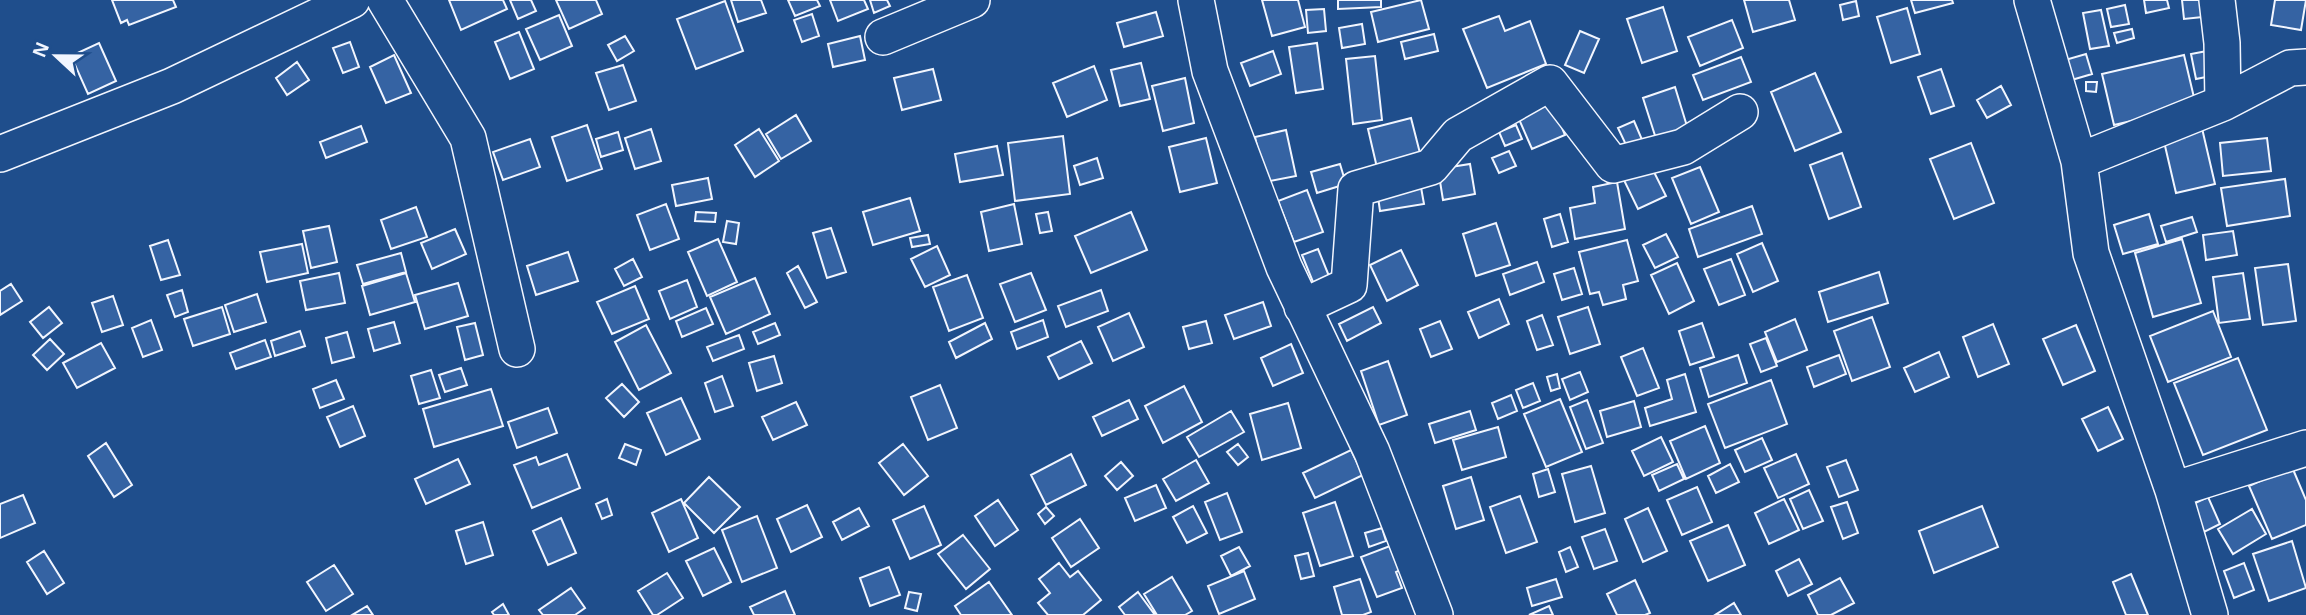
<svg xmlns="http://www.w3.org/2000/svg" width="2306" height="615" font-family="Arial,sans-serif">
	<style>
		.building { fill: #3563a3; stroke: #f2f6ff; stroke-width: 2 }
		.lines { fill: none; stroke-linecap: round; stroke-linejoin: round }
		.minor-casing { stroke: #f2f6ff; stroke-width: 38 }
		.minor { stroke: #1f4e8c; stroke-width: 35 }
	</style>
	<rect width="100%" height="100%" fill="#1f4e8c"/>
	<path class="building" d="M112 0H173L176 7 129 25 127 20 121 23Z
		M449 0H503L507 9 461 30Z
		M510 0H531L536 11 518 19Z
		M556 0H596L602 14 569 29Z
		M731 0H761L766 13 738 22Z
		M788 0H817L820 6 795 16Z
		M830 0H864L868 9 838 21Z
		M870 0H887L890 6 874 13Z
		M1262 0H1298L1305 27 1272 36Z
		M1338 0H1381V7L1338 9Z
		M1421 0 1429 29 1378 42 1371 12Z
		M1744 0H1789L1795 20 1753 32Z
		M1911 0H1952L1953 3 1915 13Z
		M2144 0H2167L2169 8 2146 13Z
		M2182 0H2211L2212 16 2184 19Z
		M2275 0H2306L2301 30 2271 25Z
		M725 1 743 51 696 69 677 19Z
		M1856 1 1859 16 1843 20 1840 5Z
		M2125 5 2129 24 2111 27 2107 9Z
		M1663 7 1677 51 1642 63 1627 19Z
		M1907 8 1920 54 1891 63 1877 17Z
		M1324 9 1326 31 1308 33 1306 10Z
		M2101 10 2109 46 2090 49 2083 13Z
		M1156 12 1163 36 1124 47 1117 23Z
		M812 14 819 36 802 42 794 20Z
		M559 15 572 46 540 60 526 29Z
		M1499 16 1505 31 1530 21 1546 64 1487 88 1463 29Z
		M1732 20 1743 48 1700 66 1688 37Z
		M1362 24 1365 44 1342 48 1339 28Z
		M2132 29 2134 38 2117 43 2114 33Z
		M1580 31 1599 39 1584 73 1565 65Z
		M519 32 534 69 510 79 495 42Z
		M1434 34 1438 51 1405 59 1401 42Z
		M625 36 634 51 617 61 608 45Z
		M860 36 865 60 833 67 828 44Z
		M350 42 359 67 343 73 333 48Z
		M99 43 116 81 88 94 71 56Z
		M1317 43 1323 89 1296 93 1289 47Z
		M1273 51 1281 74 1250 86 1241 63Z
		M2207 51 2211 76 2196 79 2191 54Z
		M2086 54 2092 74 2058 84 2065 60Z
		M394 55 411 93 386 103 370 67Z
		M2184 55 2196 106 2114 125 2102 74Z
		M1375 56 1382 120 1353 124 1346 59Z
		M1741 57 1751 82 1703 100 1693 75Z
		M297 62 309 80 287 95 276 78Z
		M1141 63 1150 99 1120 106 1111 70Z
		M623 65 636 101 609 110 596 73Z
		M1094 66 1107 100 1067 117 1053 83Z
		M933 69 941 100 902 110 894 78Z
		M1941 69 1954 106 1931 114 1918 77Z
		M1815 73 1841 132 1795 151 1771 92Z
		M1185 78 1194 123 1163 131 1152 86Z
		M2086 82H2097L2096 92 2086 91Z
		M2001 86 2011 105 1987 118 1977 100Z
		M1675 87 1690 136 1658 145 1643 98Z
		M1549 96 1565 135 1532 149 1515 110Z
		M796 115 811 141 781 159 766 134Z
		M1411 118 1422 161 1378 172 1368 129Z
		M1634 121 1643 142 1628 149 1618 128Z
		M2201 124 2215 184 2176 193 2162 133Z
		M587 125 602 169 567 181 552 137Z
		M1516 125 1522 139 1505 146 1499 132Z
		M361 126 367 142 326 158 320 142Z
		M651 129 661 161 635 169 625 138Z
		M759 129 779 161 755 177 735 145Z
		M1286 130 1296 176 1265 182 1255 137Z
		M618 132 623 150 601 157 596 139Z
		M1063 136 1070 194 1015 201 1008 143Z
		M1206 138 1217 183 1180 192 1169 147Z
		M2267 138 2271 171 2223 176 2220 143Z
		M530 139 540 167 503 180 493 152Z
		M1971 143 1994 203 1954 219 1930 159Z
		M997 146 1003 175 960 182 955 154Z
		M1509 151 1516 166 1499 173 1492 158Z
		M1842 153 1861 207 1829 219 1810 165Z
		M1097 158 1103 178 1080 185 1074 166Z
		M1648 160 1666 196 1638 209 1621 174Z
		M1340 164 1346 184 1317 193 1311 172Z
		M1470 164 1475 194 1443 200 1438 169Z
		M1700 167 1719 212 1691 224 1672 178Z
		M1419 176 1424 204 1380 211 1376 183Z
		M708 178 712 199 676 206 672 185Z
		M2285 179 2290 216 2227 226 2221 188Z
		M1617 182 1625 229 1575 239 1570 208 1595 203 1593 187Z
		M1307 190 1323 232 1294 242 1278 201Z
		M910 198 920 231 873 245 863 212Z
		M666 204 679 239 650 250 637 215Z
		M1014 204 1022 244 989 251 981 212Z
		M1752 206 1762 234 1698 257 1689 229Z
		M416 207 427 237 391 249 381 220Z
		M696 212 716 213 715 222 695 221Z
		M1048 212 1052 231 1040 233 1036 214Z
		M1131 212 1147 250 1091 273 1075 236Z
		M1560 214 1568 242 1552 247 1544 219Z
		M2149 214 2158 244 2123 254 2114 225Z
		M2192 217 2197 232 2166 242 2161 226Z
		M727 221 739 223 736 244 723 242Z
		M1496 223 1510 265 1476 276 1463 234Z
		M329 226 337 262 311 268 303 231Z
		M831 228 846 272 827 278 813 233Z
		M455 229 466 254 432 269 421 243Z
		M2233 231 2237 255 2206 260 2203 235Z
		M1666 234 1678 257 1655 268 1643 245Z
		M928 235 930 244 912 247 910 238Z
		M718 239 737 282 707 296 688 252Z
		M2182 239 2201 303 2153 317 2135 253Z
		M168 240 180 275 161 280 150 246Z
		M1627 240 1638 281 1623 285 1626 299 1603 305 1599 292 1590 294 1579 252Z
		M1762 243 1778 281 1753 292 1737 254Z
		M302 244 308 273 267 282 260 252Z
		M937 246 950 275 925 287 911 259Z
		M1318 249 1331 281 1315 287 1302 255Z
		M1401 250 1418 285 1387 301 1370 265Z
		M568 252 578 281 536 295 527 266Z
		M401 253 406 272 363 284 357 265Z
		M633 259 642 277 624 286 615 269Z
		M1731 259 1745 295 1719 305 1704 269Z
		M1537 262 1544 282 1510 295 1503 274Z
		M1677 263 1694 301 1669 314 1651 275Z
		M2288 264 2296 321 2263 325 2255 268Z
		M798 266 817 302 805 308 787 273Z
		M1574 268 1582 294 1562 300 1554 274Z
		M1879 272 1888 303 1828 322 1819 292Z
		M339 273 345 303 306 310 300 281Z
		M406 273 415 302 370 315 362 286Z
		M1031 273 1046 310 1015 322 1000 284Z
		M2243 273 2250 319 2219 323 2213 277Z
		M967 275 983 318 949 331 933 287Z
		M755 278 770 314 726 334 710 297Z
		M687 280 697 307 670 319 659 291Z
		M458 283 468 316 425 329 415 295Z
		M11 284 22 301 0 315V291Z
		M635 286 649 319 612 334 597 302Z
		M182 290 188 312 175 317 167 295Z
		M1101 290 1108 311 1066 327 1058 306Z
		M257 294 266 322 234 332 225 305Z
		M113 296 123 325 102 332 92 303Z
		M1499 299 1509 324 1479 338 1468 312Z
		M1263 302 1271 326 1234 339 1225 315Z
		M49 307 62 323 43 338 30 322Z
		M222 307 230 334 193 346 184 319Z
		M1373 307 1381 323 1347 341 1339 324Z
		M1588 307 1600 344 1570 354 1558 317Z
		M706 308 713 324 682 337 676 321Z
		M2213 311 2231 357 2168 382 2150 336Z
		M1129 313 1144 347 1113 361 1098 327Z
		M1542 315 1553 345 1537 350 1527 321Z
		M1872 317 1890 367 1852 381 1834 331Z
		M1795 319 1807 350 1777 362 1765 332Z
		M151 320 162 350 143 357 132 328Z
		M1043 320 1048 337 1017 349 1011 332Z
		M1206 321 1212 343 1189 349 1183 327Z
		M1440 321 1452 349 1431 357 1420 329Z
		M394 322 400 343 374 351 368 329Z
		M475 323 483 355 465 360 457 327Z
		M775 323 780 335 758 344 753 332Z
		M985 323 992 339 956 358 949 342Z
		M1702 323 1714 357 1690 365 1679 331Z
		M1993 324 2009 364 1978 377 1963 337Z
		M646 325 671 373 639 390 615 342Z
		M2076 325 2095 371 2063 385 2043 339Z
		M300 331 305 346 275 356 271 341Z
		M347 332 354 357 332 363 326 338Z
		M739 335 744 349 713 361 707 347Z
		M1766 338 1777 366 1761 372 1750 344Z
		M50 339 64 354 47 370 33 355Z
		M265 340 271 357 236 369 230 353Z
		M1081 341 1092 363 1059 379 1048 357Z
		M101 343 115 368 77 388 63 363Z
		M1291 344 1303 373 1273 386 1261 358Z
		M1643 348 1659 388 1637 396 1621 357Z
		M1939 352 1949 377 1915 392 1904 368Z
		M1738 355 1747 383 1709 397 1700 368Z
		M1839 355 1846 374 1814 387 1807 367Z
		M774 356 782 383 757 391 749 363Z
		M2238 358 2267 430 2203 455 2174 383Z
		M1388 361 1407 415 1379 425 1361 371Z
		M461 368 467 385 445 392 439 375Z
		M431 370 440 398 419 404 411 376Z
		M1580 372 1588 392 1570 400 1562 379Z
		M1557 374 1560 388 1551 391 1547 377Z
		M1685 374 1696 412 1650 426 1645 408 1672 399 1667 380Z
		M722 376 733 406 715 412 705 383Z
		M336 380 344 399 320 408 313 389Z
		M1771 380 1787 424 1725 448 1708 404Z
		M1533 383 1540 401 1523 408 1516 390Z
		M622 384 639 402 624 417 606 398Z
		M940 385 957 428 928 440 911 397Z
		M1184 386 1202 422 1163 443 1145 406Z
		M491 389 503 426 434 447 423 409Z
		M1511 395 1517 411 1498 419 1492 403Z
		M681 398 700 439 666 455 647 413Z
		M1560 399 1582 452 1546 467 1524 414Z
		M1129 400 1138 419 1102 436 1093 417Z
		M1587 400 1603 443 1586 449 1570 407Z
		M1634 401 1641 427 1607 437 1600 411Z
		M796 402 807 425 773 440 762 417Z
		M1288 403 1301 448 1262 460 1250 414Z
		M353 406 365 436 340 447 327 417Z
		M2108 407 2123 439 2098 451 2082 419Z
		M548 408 557 433 517 448 508 422Z
		M1231 411 1244 432 1199 457 1187 437Z
		M1470 411 1476 430 1435 443 1429 424Z
		M1705 426 1720 463 1686 479 1670 441Z
		M1498 427 1506 457 1462 470 1453 440Z
		M1661 437 1673 462 1644 476 1632 451Z
		M1762 438 1772 460 1745 472 1735 450Z
		M106 443 132 485 114 497 88 456Z
		M625 444 641 450 636 465 619 458Z
		M903 444 928 476 904 495 879 463Z
		M1238 444 1248 457 1238 465 1227 452Z
		M1351 450 1363 475 1315 498 1303 473Z
		M567 454 580 488 532 508 514 465 536 457 539 465Z
		M1071 454 1086 485 1046 505 1031 475Z
		M1796 454 1809 484 1778 498 1764 468Z
		M458 459 470 484 426 504 415 479Z
		M1196 460 1209 483 1176 501 1163 479Z
		M1846 460 1858 490 1839 497 1827 467Z
		M1121 462 1133 476 1117 490 1105 476Z
		M1677 464 1684 479 1659 491 1652 475Z
		M1730 464 1739 482 1716 493 1708 476Z
		M1591 466 1605 513 1575 522 1562 474Z
		M2292 467 2306 500V525L2272 539 2249 486Z
		M1548 469 1555 492 1539 497 1533 474Z
		M709 477 740 507 714 533 684 503Z
		M1471 477 1484 520 1456 529 1443 486Z
		M1156 485 1166 508 1135 521 1125 498Z
		M1697 487 1712 522 1682 535 1667 500Z
		M1809 490 1823 521 1803 529 1790 499Z
		M1227 493 1242 532 1220 540 1205 502Z
		M23 495 35 523 0 538V504Z
		M1520 496 1537 542 1506 553 1490 507Z
		M2208 497 2220 524 2204 532 2191 505Z
		M607 499 612 515 602 519 596 504Z
		M681 499 698 538 669 552 652 513Z
		M1784 499 1799 530 1769 544 1755 513Z
		M998 500 1018 530 995 546 975 516Z
		M1335 502 1353 556 1320 566 1303 513Z
		M1847 502 1858 533 1843 539 1831 507Z
		M807 505 822 537 791 552 777 519Z
		M924 506 941 545 910 559 893 520Z
		M1193 506 1207 533 1187 543 1173 517Z
		M1982 506 1998 547 1934 573 1919 531Z
		M1046 507 1054 516 1045 524 1038 514Z
		M859 508 869 526 842 540 833 522Z
		M1648 508 1667 551 1643 562 1625 519Z
		M2252 509 2266 534 2233 554 2218 529Z
		M757 516 777 568 742 582 722 530Z
		M561 518 576 553 548 565 533 531Z
		M1080 519 1099 548 1071 567 1052 538Z
		M483 522 493 555 466 564 456 531Z
		M1728 525 1745 565 1708 581 1690 541Z
		M1382 528 1386 541 1369 547 1365 533Z
		M1605 529 1617 561 1594 569 1582 537Z
		M963 535 990 569 966 589 938 554Z
		M1403 541 1412 565 1396 572 1402 588 1377 597 1361 557Z
		M2292 541 2306 588 2269 601 2253 554Z
		M1239 547 1250 566 1231 576 1221 556Z
		M1570 547 1578 567 1566 572 1559 552Z
		M714 548 731 582 703 596 686 561Z
		M44 551 64 583 47 594 27 562Z
		M1308 553 1314 576 1301 579 1295 556Z
		M1799 559 1812 584 1788 596 1776 571Z
		M1059 563 1070 577 1078 571 1101 600 1083 615H1048L1038 603 1050 593 1039 579Z
		M2244 563 2254 590 2234 598 2224 571Z
		M334 565 353 594 326 611 307 582Z
		M889 567 900 595 870 606 860 578Z
		M1244 571 1255 599 1219 614 1208 586Z
		M667 573 683 598 657 615H653L638 591Z
		M2131 574 2148 615H2126L2113 582Z
		M1172 577 1192 611 1185 615H1157L1144 594Z
		M1840 578 1854 603 1831 615H1818L1808 595Z
		M1360 579 1371 612 1363 615H1342L1334 587Z
		M1556 579 1562 597 1532 606 1527 588Z
		M1635 580 1650 613 1645 615H1617L1607 594Z
		M989 582 1012 615H961L955 606Z
		M571 588 585 608 575 615H543L539 610Z
		M785 591 795 615H754L750 607Z
		M909 592 921 594 917 611 905 608Z
		M1138 592 1155 615H1125L1119 607Z
		M1734 603 1741 615H1715Z
		M503 604 509 615H494L492 612Z
		M367 606 373 615H352Z
		M1549 606 1553 615H1529Z"/>
	<g class="lines">
		<defs>
			<path id="minor" d="M385 0 468 138 517 349
				M1196 0 1210 71 1284 267 1372 452 1435 615
				M2032 0 2079 161 2091 253 2173 490 2210 615
				M883 37 972 0
				M2223 103 2290 68 2306 67
				M0 154 172 86 352 0
				M2079 161 2223 103 2222 43 2217 0
				M1302 307 1349 285 1356 189 1431 167 1458 135 1550 83 1613 165 1683 147 1740 112
				M2173 490 2306 448"/>
		</defs>
		<use href="#minor" class="minor-casing"/>
		<use href="#minor" class="minor"/>
	</g>
	<g transform="translate(56 56) rotate(292)" stroke="#1f4e8c" stroke-width="5" paint-order="stroke">
	<path d="M0-5L12 26L0 18L-12 26Z" fill="#f2f6ff"/>
	<text y="-10" font-size="19" font-weight="bold" text-anchor="middle" fill="#f2f6ff">N</text>
	</g>
</svg>
